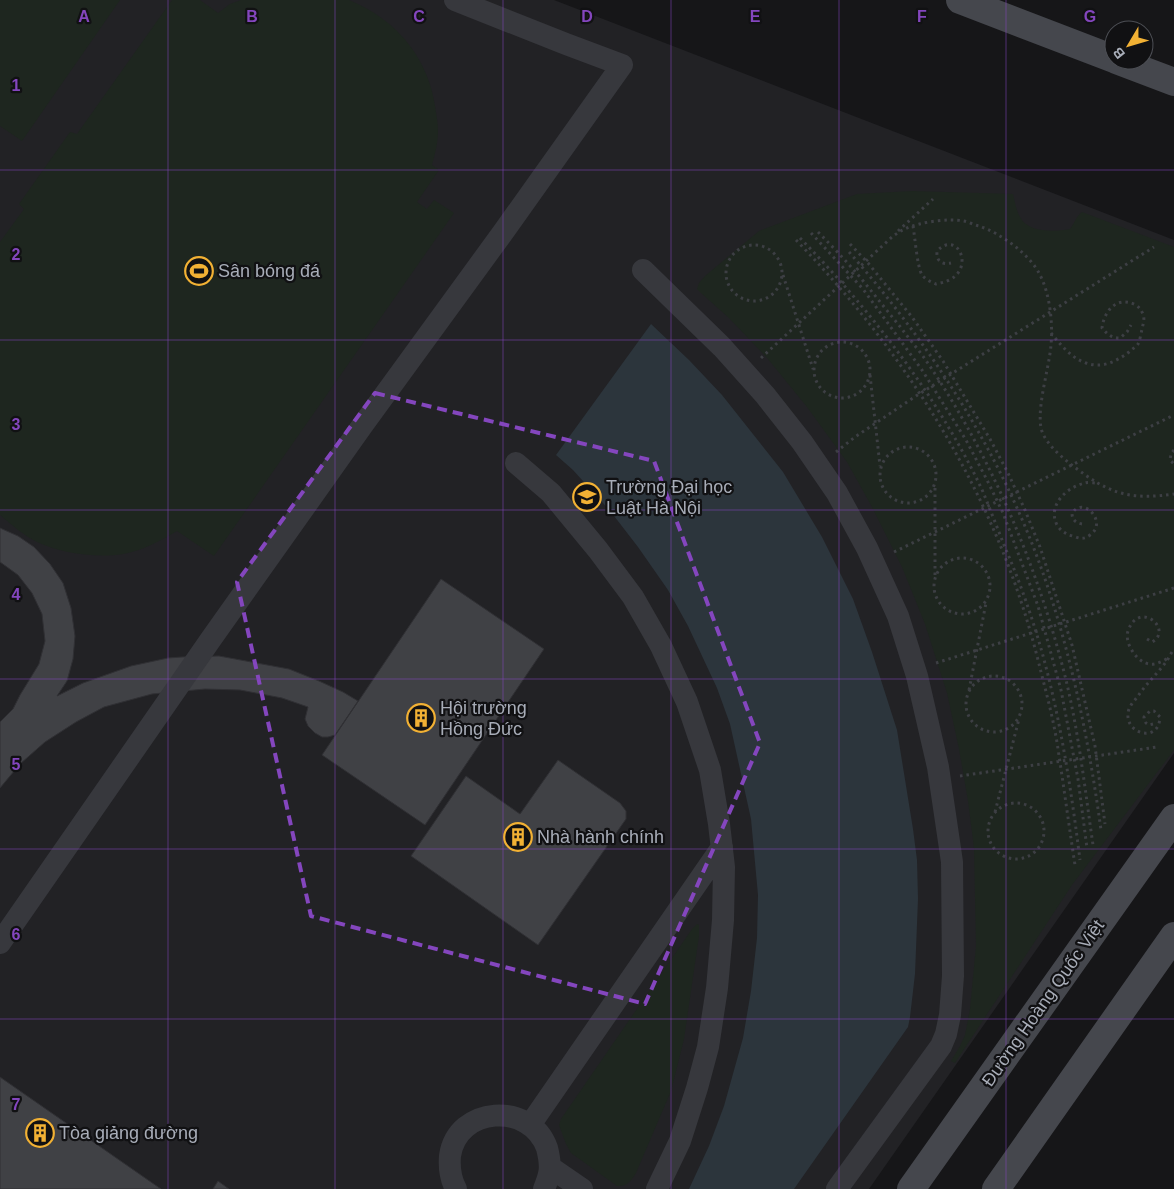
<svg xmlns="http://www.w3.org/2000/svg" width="1174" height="1189" font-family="Arial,sans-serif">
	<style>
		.built { fill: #222225 }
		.green { fill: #1e261f }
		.water { fill: #2c353c }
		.building { fill: #404145; stroke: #303034 }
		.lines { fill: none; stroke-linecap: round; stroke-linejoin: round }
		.path { stroke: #3d3f44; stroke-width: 3; stroke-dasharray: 2.5 4; stroke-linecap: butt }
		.street { stroke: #37383d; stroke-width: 22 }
		.secondary { stroke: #45474d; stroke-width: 28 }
		.marked { fill: none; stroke: #8446be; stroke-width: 4; stroke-dasharray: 10 6; stroke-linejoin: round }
		.grid { fill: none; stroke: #8446be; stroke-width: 1; stroke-opacity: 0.55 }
		.labels { text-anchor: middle; stroke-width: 4.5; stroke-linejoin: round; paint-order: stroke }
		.poi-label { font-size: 18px; fill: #a8adb8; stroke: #111113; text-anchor: start }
		.street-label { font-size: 18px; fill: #a8adb8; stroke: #111113 }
		.grid-label { font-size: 16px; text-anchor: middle; font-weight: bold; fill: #8446be; stroke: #111113; stroke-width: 4.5; stroke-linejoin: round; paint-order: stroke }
	</style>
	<rect width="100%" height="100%" fill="#161618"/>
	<path class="built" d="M0 0H554L1174 240V753L869 1189H0Z"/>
	<path class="green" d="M0 0H120L22 141 0 126Z
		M172 0H200L218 13 230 4 241 0H349C398 20 430 60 436 112 437 119 438 125 438 131 438 143 435 154 432 165L439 170 417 202 427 209 434 200 454 213 214 556 177 531C162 540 145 549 128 553 100 559 63 554 37 542 23 535 12 525 0 515V242L24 209 19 204 70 132 77 134Z
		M912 191 1013 194C1015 202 1016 210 1020 217 1028 233 1055 232 1070 229 1074 224 1077 215 1082 212L1174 247V750L1072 885 955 1063 951 1061 960 1046 965 1035 970 1009 976 946 974 848 968 801 959 749 947 693 925 624 902 567 872 507 847 462 807 407 768 359 729 318 701 293 697 289 699 283 705 276 759 231 857 194Z
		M697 924 699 925V936L684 1039 671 1091 636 1173C631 1181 627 1187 617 1186L571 1153 566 1144 559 1125 561 1119 692 929Z"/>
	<path class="water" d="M651 324 689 360 722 395 783 472 822 537 853 599 872 652 897 730 913 829 917 860 918 899 915 974 910 1017 908 1027 794 1189H689L709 1146 724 1106 743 1038 751 991 757 938 758 895 751 819 730 724 717 688 688 626 668 590 638 547 611 512 573 470 556 455Z"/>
	<path class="building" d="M0 528 18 536 34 547 50 564 63 583 71 608 75 636 73 659 67 681 57 696 83 683 131 666 168 658 182 657 219 656 289 669 319 681 343 692 358 701 335 735 328 737H322L315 733 308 726 305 719 308 707 282 698 240 690 205 689 152 694 104 707 76 722 45 742 20 764 0 788V722L13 709 20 695 39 664 45 641 42 614 32 593 18 575 0 562Z
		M441 579 544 649 425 825 322 755Z
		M558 760 620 803 626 811V819L538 945 411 856 466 776 520 814Z
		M0 1077 161 1189H0Z
		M218 1181 229 1189H213Z"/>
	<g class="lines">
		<path class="path" d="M913 226C915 237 917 266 922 275 925 279 931 282 936 284 941 283 946 282 951 279 974 266 957 230 937 251 936 261 942 265 951 263
			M898 231 933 199
			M818 232C832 246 846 261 859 276 874 294 888 312 902 329 909 339 918 349 925 359 991 455 1038 567 1066 680 1079 734 1085 790 1093 845
			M811 233 863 289 922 370 966 440 987 480 1003 513 1038 606 1061 690 1078 779 1087 848
			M800 238C848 287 891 339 929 396 949 427 968 459 983 492 990 509 997 527 1004 545 1018 577 1030 611 1040 645 1060 715 1071 788 1080 860
			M796 240C912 360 999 501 1039 664 1046 692 1054 721 1058 749 1064 788 1069 826 1075 865
			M850 244 868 263 912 317 943 361 990 439 1008 473 1025 510 1040 547 1072 645 1095 746 1105 824
			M726 273a28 28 0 1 1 56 0a28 28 0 1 1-56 0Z
			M849 252C937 352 1009 466 1050 594 1075 671 1090 750 1101 830
			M783 275 813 369
			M1051 333C1061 345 1071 358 1086 363 1102 369 1117 361 1129 352 1132 349 1136 347 1138 344 1140 340 1141 334 1142 329 1143 324 1145 319 1143 314 1141 310 1140 308 1136 305 1117 295 1104 311 1102 328 1108 335 1112 338 1120 338L1127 332 1131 325
			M814 370a28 28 0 1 1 56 0a28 28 0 1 1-56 0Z
			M761 358 892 237C896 234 900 231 905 229 919 222 949 218 964 221 969 222 974 225 979 226 1000 233 1030 254 1040 275 1050 294 1053 324 1051 345 1049 369 1037 405 1041 428 1045 446 1070 464 1084 474 1116 497 1137 499 1174 494
			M870 375 880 466
			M880 475a28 28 0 1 1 56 0a28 28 0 1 1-56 0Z
			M1174 450 1171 454 1170 460 1174 464
			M836 452 855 437 916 396 1154 247
			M1082 524C1076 523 1072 520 1072 513 1074 511 1075 509 1078 508 1089 503 1106 524 1090 535 1085 539 1081 539 1076 537 1068 535 1061 532 1057 525 1047 505 1067 487 1085 483 1088 482 1093 483 1097 483
			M894 552 1174 415
			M934 586a28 28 0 1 1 56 0a28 28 0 1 1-56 0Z
			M935 575V484
			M1147 639 1152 642C1174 630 1139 599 1128 631 1124 643 1137 663 1150 664 1156 665 1163 661 1168 658
			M936 663 1174 588
			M966 704a28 28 0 1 1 56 0a28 28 0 1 1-56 0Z
			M969 690 986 603
			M1153 724 1149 725C1145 723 1144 721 1144 717L1150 711H1154L1160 717C1159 745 1121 733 1129 709 1131 704 1135 700 1138 696 1146 684 1157 674 1166 662 1169 658 1171 653 1174 649
			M960 776 1157 747
			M988 831a28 28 0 1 1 56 0a28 28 0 1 1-56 0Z
			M995 812 1019 719"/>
		<path class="street" d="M643 270 722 347 765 395 802 442 837 493 867 548 898 616 917 676 938 767 952 862 953 976 950 1015 946 1034 941 1046 837 1189
			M516 463 551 493 598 550 633 597 661 646 687 702 710 770 719 824 724 867 723 920 717 988 708 1047 697 1088 680 1141 657 1189
			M0 943 211 639 362 426 504 231 622 65 566 44 455 0
			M530 1125 722 847
			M550 1167 582 1189
			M456 1189C450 1178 449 1168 450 1156 457 1106 530 1101 547 1148 549 1156 551 1166 549 1174 548 1179 546 1184 544 1189"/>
		<path class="secondary" d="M960 0 1114 59
			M1116 60 1174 82
			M911 1189 1174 818
			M996 1189 1174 936"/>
	</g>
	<path class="marked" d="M375 393 654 461 760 743 645 1004 311 916 237 582Z"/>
	<path class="grid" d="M168 0V1189M335 0V1189M503 0V1189M671 0V1189M839 0V1189M1006 0V1189M0 170H1174M0 340H1174M0 510H1174M0 679H1174M0 849H1174M0 1019H1174"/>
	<defs>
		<symbol id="stadium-ring" viewBox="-11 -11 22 22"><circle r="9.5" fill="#111113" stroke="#f2b134" stroke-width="1.5"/><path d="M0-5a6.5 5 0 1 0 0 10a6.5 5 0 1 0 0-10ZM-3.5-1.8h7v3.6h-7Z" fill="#f2b134"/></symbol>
		<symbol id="university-ring" viewBox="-11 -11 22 22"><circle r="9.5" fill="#111113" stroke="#f2b134" stroke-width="1.5"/><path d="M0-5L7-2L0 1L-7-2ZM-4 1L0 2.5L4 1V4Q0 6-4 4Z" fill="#f2b134"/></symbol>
		<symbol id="building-ring" viewBox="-11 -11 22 22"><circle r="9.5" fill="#111113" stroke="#f2b134" stroke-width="1.5"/><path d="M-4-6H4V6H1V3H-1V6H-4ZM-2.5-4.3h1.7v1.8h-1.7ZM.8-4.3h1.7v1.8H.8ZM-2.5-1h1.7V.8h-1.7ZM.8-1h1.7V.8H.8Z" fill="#f2b134"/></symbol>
	</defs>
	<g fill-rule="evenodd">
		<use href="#stadium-ring" x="183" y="255" width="32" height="32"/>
		<use href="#university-ring" x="571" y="481" width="32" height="32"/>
		<use href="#building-ring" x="405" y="702" width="32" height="32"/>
		<use href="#building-ring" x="502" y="821" width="32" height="32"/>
		<use href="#building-ring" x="24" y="1117" width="32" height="32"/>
	</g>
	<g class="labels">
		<g class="poi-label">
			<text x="218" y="277">Sân bóng đá</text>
			<text x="606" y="493">Trường Đại học<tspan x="606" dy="21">Luật Hà Nội</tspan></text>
			<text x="440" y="714">Hội trường<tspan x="440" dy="21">Hồng Đức</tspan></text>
			<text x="537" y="843">Nhà hành chính</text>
			<text x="59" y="1139">Tòa giảng đường</text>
		</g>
		<g class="street-label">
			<text transform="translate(1043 1003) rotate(-55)" y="6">Đường Hoàng Quốc Việt</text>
		</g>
	</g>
	<g class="grid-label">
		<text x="84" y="22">A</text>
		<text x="252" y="22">B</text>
		<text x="419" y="22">C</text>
		<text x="587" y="22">D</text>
		<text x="755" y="22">E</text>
		<text x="922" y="22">F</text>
		<text x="1090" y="22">G</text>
		<text x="16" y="91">1</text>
		<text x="16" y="260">2</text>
		<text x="16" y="430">3</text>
		<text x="16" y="600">4</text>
		<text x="16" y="770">5</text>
		<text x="16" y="940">6</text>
		<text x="16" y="1110">7</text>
	</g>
	<g transform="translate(1129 45) rotate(232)"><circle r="24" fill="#111113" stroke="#4d4f55"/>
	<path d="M0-4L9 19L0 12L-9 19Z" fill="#f2b134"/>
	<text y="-8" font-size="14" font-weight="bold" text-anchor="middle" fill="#a8adb8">B</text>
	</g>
</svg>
